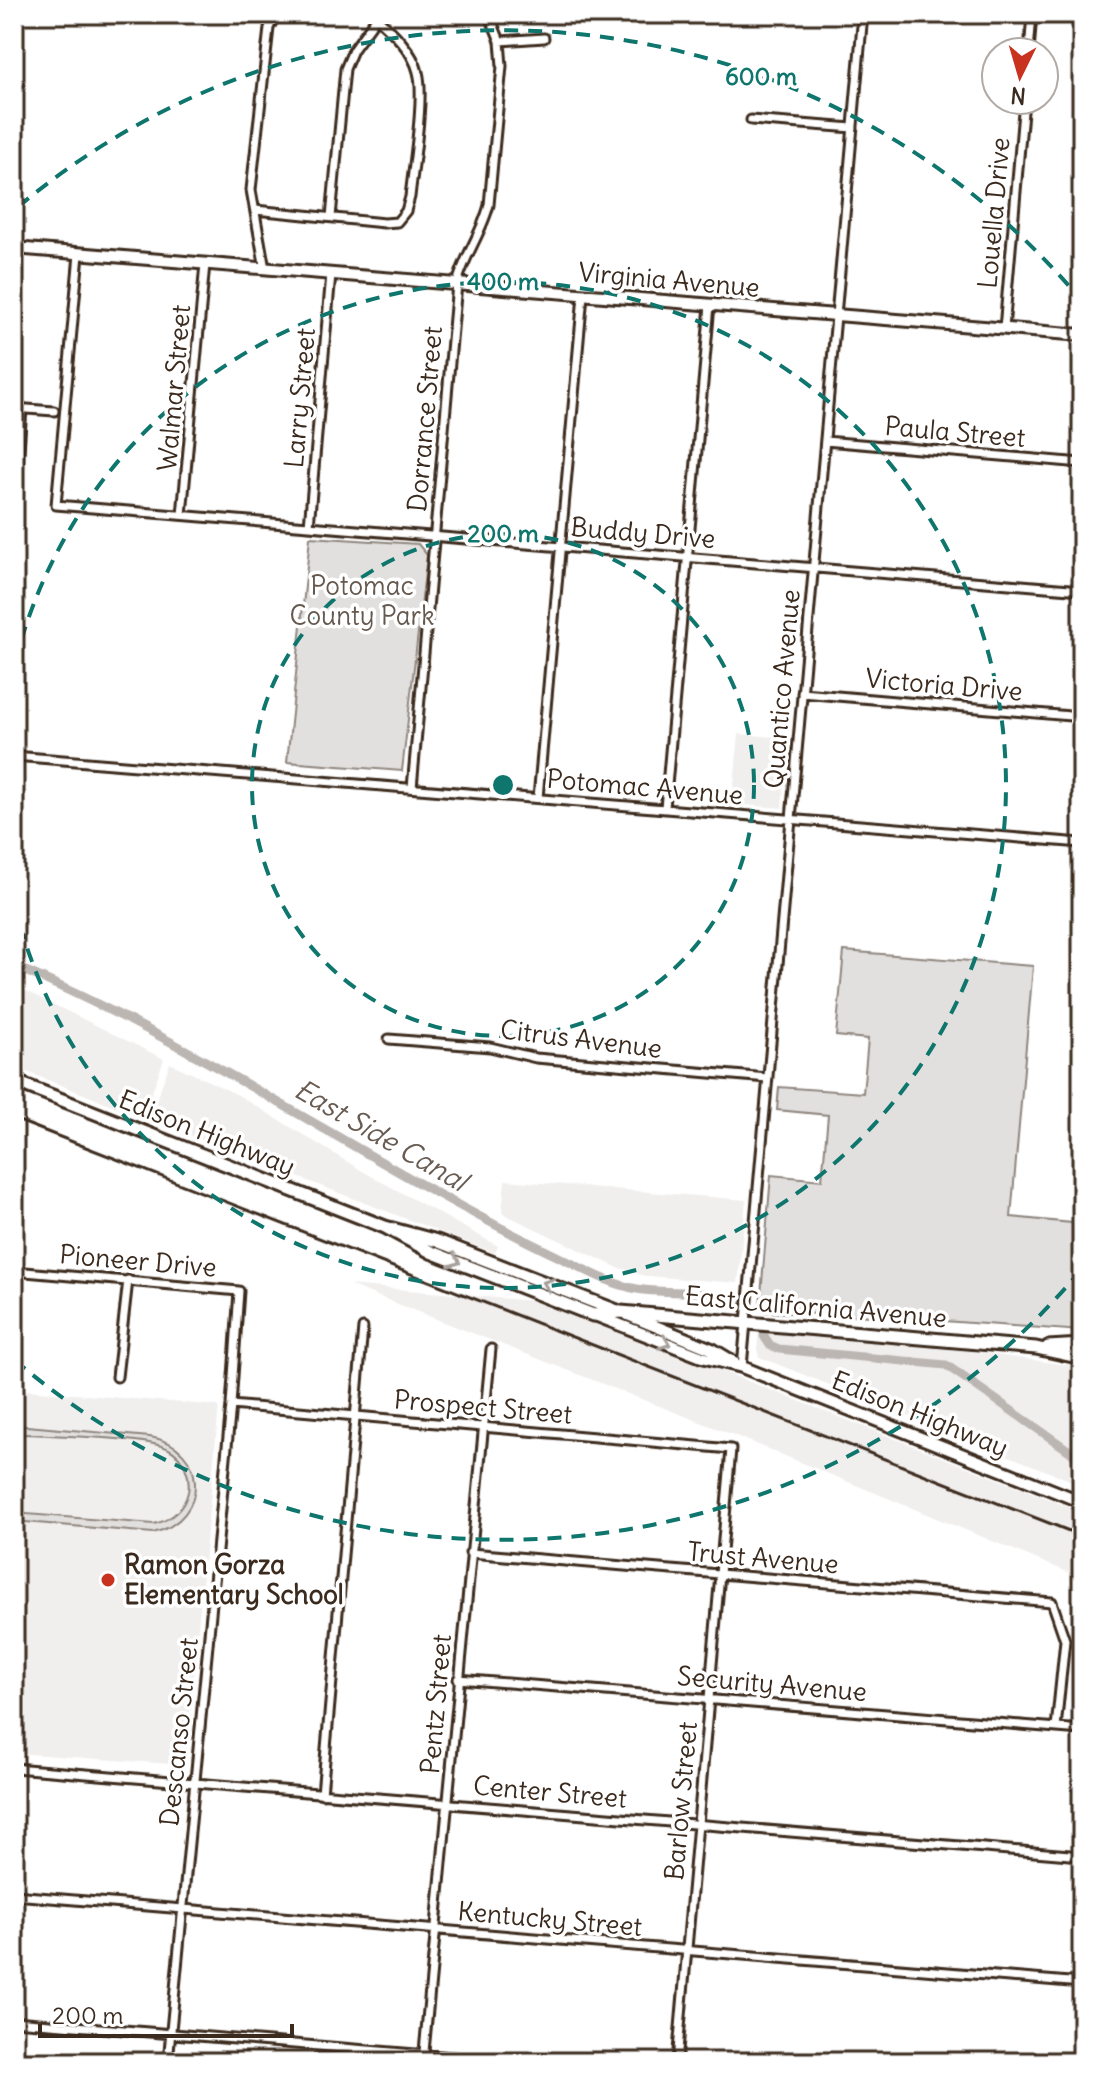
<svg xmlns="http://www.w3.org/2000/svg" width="1096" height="2076" font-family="Delius,sans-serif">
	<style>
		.built { fill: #f1efee }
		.green { fill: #e2e0de; stroke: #8e857e; stroke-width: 2 }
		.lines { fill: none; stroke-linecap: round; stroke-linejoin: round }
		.canal { stroke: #bcb6b3; stroke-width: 9 }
		.street-casing { stroke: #3b2a1e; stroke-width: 13 }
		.secondary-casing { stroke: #3b2a1e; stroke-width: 16 }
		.primary-casing { stroke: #3b2a1e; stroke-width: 17 }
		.street { stroke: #fff; stroke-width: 7 }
		.secondary { stroke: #fff; stroke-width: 10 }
		.primary { stroke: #fff; stroke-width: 11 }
		.rail { stroke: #3b2a1e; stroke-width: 3 }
		.oneway { stroke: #a79f9a }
		.ring { fill: none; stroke: #0f766e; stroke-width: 4; stroke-dasharray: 14 10 }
		.poi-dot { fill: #c8321e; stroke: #fff; stroke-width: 3 }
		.labels { text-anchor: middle; stroke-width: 7; stroke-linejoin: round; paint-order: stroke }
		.street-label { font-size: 26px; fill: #3b2a1e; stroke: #fff }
		.park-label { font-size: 26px; fill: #65584e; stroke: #fff }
		.poi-label { font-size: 26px; font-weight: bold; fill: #3b2a1e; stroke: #fff; text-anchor: start }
		.water-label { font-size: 28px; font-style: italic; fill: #685b52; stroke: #fff }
		.centre { fill: #0f766e; stroke: #fff; stroke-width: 4 }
		.ring-label { font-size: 24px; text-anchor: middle; font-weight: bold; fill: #0f766e; stroke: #fff; stroke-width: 7; stroke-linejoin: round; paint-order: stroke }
	</style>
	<rect width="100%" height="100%" fill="#fff"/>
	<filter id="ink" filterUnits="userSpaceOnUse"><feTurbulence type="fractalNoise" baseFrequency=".0125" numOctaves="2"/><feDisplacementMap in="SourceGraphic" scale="16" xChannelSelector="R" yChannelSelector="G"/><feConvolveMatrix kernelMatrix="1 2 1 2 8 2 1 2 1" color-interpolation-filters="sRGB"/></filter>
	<g filter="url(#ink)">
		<path class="built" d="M739 734 788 738 782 808 732 804Z
			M14 985 164 1059 143 1117 14 1067Z
			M170 1063 238 1095 364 1172 498 1246 495 1253 183 1133V1130L149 1119Z
			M505 1180 746 1200 738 1283 645 1276 616 1267 502 1213Z
			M349 1285 546 1302 1082 1512V1578L749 1441Z
			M759 1331 932 1346 1082 1367V1485L759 1357 757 1349Z
			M14 1389 219 1406 185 1765 14 1753Z"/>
		<path class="green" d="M310 537 418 544 427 555 402 771 287 762Z
			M844 951 1033 966 1011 1217 1082 1224V1331L874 1316 766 1312 760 1307 771 1175 822 1180 828 1115 777 1110 779 1087 863 1093 868 1039 836 1036Z
			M27 1426 150 1437C208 1446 211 1519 153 1533L14 1521V1513L154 1524C171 1520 184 1509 188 1492 191 1476 184 1457 169 1449 149 1437 57 1436 28 1434L14 1435V1427Z"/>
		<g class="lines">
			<path class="canal" d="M14 966C204 1046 374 1168 559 1257 584 1269 609 1284 637 1289 670 1295 709 1286 738 1305
				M764 1336 770 1345 779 1349 946 1365 1071 1452 1082 1463
				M1080 1573 1082 1583"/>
			<defs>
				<path id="street" d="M500 41 544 38
					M1029 52 1032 14
					M751 120 853 128
					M255 210 384 223 397 222 406 211 410 197C413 168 425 97 418 72 413 51 393 32 377 18
					M331 217 345 69 353 50 379 14
					M79 254 56 505 1082 590
					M265 269 251 190 269 28 276 14
					M1004 329 1024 100
					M14 408 54 411
					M825 441 1082 463
					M15 502 22 409
					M182 515 205 264
					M309 526 331 274
					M802 693 1082 717
					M14 756 1082 843
					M412 788 457 284C464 256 482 233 489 205L502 66 500 41 489 14
					M538 798 583 295
					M665 808 710 305
					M389 1039 490 1047 536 1058 768 1078
					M14 1271 239 1291 231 1405 168 2062
					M742 1367 863 14
					M117 1377 128 1280
					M231 1405 731 1449 677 2062
					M470 1553 1052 1602 1065 1640 1056 1728
					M458 1679 1082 1730
					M14 1768 1082 1856
					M322 1794 363 1328
					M14 1895 1082 1983
					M14 2021 514 2062
					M423 2062 491 1349"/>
				<path id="secondary" d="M14 248 1082 335
					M595 1315 702 1357 742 1367 1082 1502
					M628 1315 714 1350 734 1362"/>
				<path id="primary" d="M14 1081 385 1227 437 1241 617 1311
					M385 1227 431 1252 593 1315 621 1312 1036 1348 1082 1358
					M1048 1347 1082 1345"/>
			</defs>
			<use href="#street" class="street-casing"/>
			<use href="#secondary" class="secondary-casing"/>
			<use href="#primary" class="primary-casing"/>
			<use href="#street" class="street"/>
			<use href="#secondary" class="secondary"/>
			<use href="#primary" class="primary"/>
			<path class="rail" d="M14 1119 1082 1536"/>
		</g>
		<defs><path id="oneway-chevron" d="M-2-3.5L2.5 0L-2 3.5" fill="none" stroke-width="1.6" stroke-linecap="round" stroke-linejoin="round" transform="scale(2)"/></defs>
		<g class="oneway">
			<use href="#oneway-chevron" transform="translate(455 1261) rotate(21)"/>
			<use href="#oneway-chevron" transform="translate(548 1284) rotate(-159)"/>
			<use href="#oneway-chevron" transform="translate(665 1343) rotate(21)"/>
		</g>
	</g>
	<g class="ring">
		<circle cx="503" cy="785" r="251"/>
		<path d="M15 663A503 503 0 1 1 15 907"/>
		<path d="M1081 1270A754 754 0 0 1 18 1363M18 207A754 754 0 0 1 1081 300"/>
	</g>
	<circle class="poi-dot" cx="108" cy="1580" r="8"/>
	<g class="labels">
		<g class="street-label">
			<text transform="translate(994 213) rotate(-85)" y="9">Louella Drive</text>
			<text transform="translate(669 280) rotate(5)" y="9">Virginia Avenue</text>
			<text transform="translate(174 388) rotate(-85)" y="9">Walmar Street</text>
			<text transform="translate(300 398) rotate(-85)" y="9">Larry Street</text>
			<text transform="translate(425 419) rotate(-85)" y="9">Dorrance Street</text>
			<text transform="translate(955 432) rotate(5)" y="9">Paula Street</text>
			<text transform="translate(643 533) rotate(5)" y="9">Buddy Drive</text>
			<text transform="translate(944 685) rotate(5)" y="9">Victoria Drive</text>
			<text transform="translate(782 689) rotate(-85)" y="9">Quantico Avenue</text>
			<text transform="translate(645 787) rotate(5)" y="9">Potomac Avenue</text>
			<text transform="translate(581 1039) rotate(7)" y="9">Citrus Avenue</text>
			<text transform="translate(207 1133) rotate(22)" y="9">Edison Highway</text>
			<text transform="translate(138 1261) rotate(5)" y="9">Pioneer Drive</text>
			<text transform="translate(816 1307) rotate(5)" y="9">East California Avenue</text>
			<text transform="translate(483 1407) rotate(5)" y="9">Prospect Street</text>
			<text transform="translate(920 1414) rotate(22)" y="9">Edison Highway</text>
			<text transform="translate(763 1558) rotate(5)" y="9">Trust Avenue</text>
			<text transform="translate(772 1684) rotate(5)" y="9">Security Avenue</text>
			<text transform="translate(436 1704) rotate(-85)" y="9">Pentz Street</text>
			<text transform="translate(179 1732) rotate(-84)" y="9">Descanso Street</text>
			<text transform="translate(550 1792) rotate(5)" y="9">Center Street</text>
			<text transform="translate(681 1801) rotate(-85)" y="9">Barlow Street</text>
			<text transform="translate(550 1919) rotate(5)" y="9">Kentucky Street</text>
		</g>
		<g class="park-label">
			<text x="362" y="595">Potomac<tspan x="362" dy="30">County Park</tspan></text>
		</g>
		<g class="poi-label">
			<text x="124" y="1574">Ramon Gorza<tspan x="124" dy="30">Elementary School</tspan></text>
		</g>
		<g class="water-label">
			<text transform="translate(381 1135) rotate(30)" y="10">East Side Canal</text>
		</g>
	</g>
	<circle cx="503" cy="785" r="12" class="centre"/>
	<g class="ring-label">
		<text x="761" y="85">600 m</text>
		<text x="503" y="290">400 m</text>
		<text x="503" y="542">200 m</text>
	</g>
	<rect width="1096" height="2076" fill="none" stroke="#fff" stroke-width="48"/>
	<rect x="24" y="24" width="1048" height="2028" fill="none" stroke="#3b2a1e" stroke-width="3" filter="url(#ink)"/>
	<g transform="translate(1020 76) rotate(185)"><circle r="38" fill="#ffffff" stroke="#b1aaa5" stroke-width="2"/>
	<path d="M0-6L14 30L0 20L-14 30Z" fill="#c8321e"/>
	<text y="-12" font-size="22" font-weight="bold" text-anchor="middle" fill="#3b2a1e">N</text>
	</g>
	<path d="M40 2024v12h252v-12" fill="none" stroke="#3b2a1e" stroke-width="4"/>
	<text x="52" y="2024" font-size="24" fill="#3b2a1e" stroke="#ffffff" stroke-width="6" paint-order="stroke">200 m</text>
</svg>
